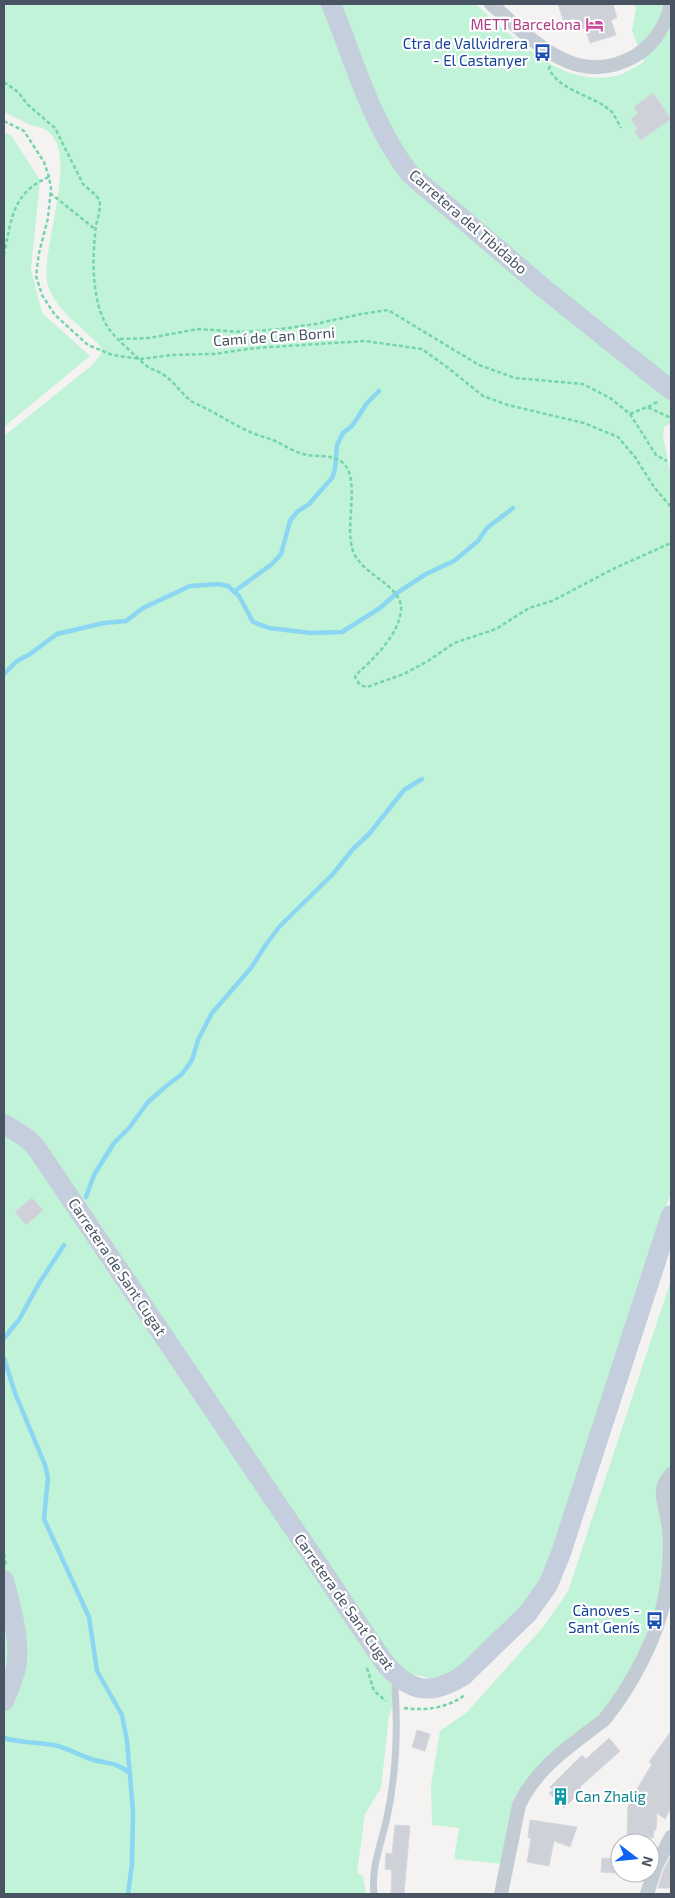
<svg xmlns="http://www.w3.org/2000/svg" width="675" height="1898" font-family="'Exo 2',sans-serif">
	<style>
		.green { fill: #c0f3d7 }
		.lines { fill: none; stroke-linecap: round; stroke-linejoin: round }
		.stream { stroke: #8ad6f3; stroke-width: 4.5 }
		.building { fill: #ced1d8; stroke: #d6d8de }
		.path { stroke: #75d4ab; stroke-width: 2.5; stroke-dasharray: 4 2.5; stroke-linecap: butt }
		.lane { stroke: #c3ccd4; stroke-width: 7 }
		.street { stroke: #c3ccd4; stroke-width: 14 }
		.secondary { stroke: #c4cedc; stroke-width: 20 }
		.labels { text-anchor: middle; stroke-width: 4.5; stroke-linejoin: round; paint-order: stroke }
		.hotel-label { font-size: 15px; fill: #b23c85; stroke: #fff; text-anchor: end }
		.transit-label { font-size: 15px; fill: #164399; stroke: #fff; text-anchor: end }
		.street-label { font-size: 15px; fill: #485462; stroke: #fff }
		.culture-label { font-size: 15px; fill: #0d838f; stroke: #fff; text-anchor: start }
	</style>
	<rect width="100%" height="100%" fill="#f5f3f2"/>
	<path class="green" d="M4 4H475C514 37 559 88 616 76 625 74 635 67 644 62L632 31 636 8 634 4H671V423L664 427 663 435 671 477V1192L548 1570 529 1601 463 1666 440 1680 405 1673 389 1716 381 1788 365 1814 357 1873 363 1876 366 1894H4V436L92 365 101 354 100 346C83 327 57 312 48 286 38 250 82 153 46 130 41 127 33 126 28 124 20 120 12 115 4 112Z
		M4 133 11 135 40 180 31 269 42 313 90 356 4 427Z
		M671 1280V1470L661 1597 633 1667 599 1717 532 1774 504 1864 454 1859 459 1828 432 1825 431 1785 440 1731 467 1712 544 1626 568 1591Z"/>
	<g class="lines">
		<path class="stream" d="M235 591 272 564 281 554 290 521 297 512 309 504 332 478 335 469 337 445 343 433 352 426 367 403 379 391
			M4 674 17 661 30 654 57 634 104 623 126 621 143 608 190 586 219 584 228 586 239 596 253 622 269 628 311 633 342 632 380 608 397 593 426 574 454 561 478 541 487 528 513 508
			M86 1197 94 1175 114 1143 129 1128 148 1102 165 1087 182 1074 192 1060 198 1040 212 1013 251 968 265 946 279 927 333 874 353 849 369 834 404 790 422 779
			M4 1338 19 1320 38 1285 64 1245
			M4 1358 15 1393 45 1465 48 1478 44 1519 89 1617 97 1671 122 1715 127 1741 133 1811 132 1864 128 1894
			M4 1738C20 1743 37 1742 54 1745 68 1748 80 1756 94 1760 109 1764 116 1762 130 1773"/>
	</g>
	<path class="building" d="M558 4H613L617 18 611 20 616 35 590 43 585 28 579 30 574 18 565 22 563 20Z
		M653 93 671 119 641 140 634 131 638 129 631 119 638 113 634 107Z
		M32 1198 43 1210 26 1225 15 1212Z
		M417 1730 430 1734 425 1751 412 1747Z
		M671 1731V1808L665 1819 657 1813 656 1830H654L653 1838 627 1836 628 1811 627 1810 630 1801 652 1764 649 1762Z
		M609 1738 620 1751 580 1787 582 1790 564 1808 549 1793 553 1790 550 1787 582 1755 586 1759Z
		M530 1820 577 1827 570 1847 554 1841 549 1866 527 1862 531 1838H528Z
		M395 1825 410 1826 404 1894H391L392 1870 385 1869 386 1853 392 1854Z
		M671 1856V1888H658L664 1869Z
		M602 1858 620 1859V1873L601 1872Z"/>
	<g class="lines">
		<path class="path" d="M550 66 549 69C561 92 593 95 611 111 615 116 618 122 621 128
			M4 82 18 92 27 104 55 128 83 184C88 189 97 195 99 200 102 207 97 219 96 226 92 257 91 303 109 329 116 339 135 355 144 364 150 369 158 371 164 375 174 382 181 393 191 401 195 404 200 405 205 408 219 415 233 424 248 431 256 435 265 437 273 440 282 444 291 450 300 453 315 459 330 452 343 463 361 479 344 526 353 551 362 576 403 585 401 610 399 635 374 658 357 674L355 677 360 685 367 687 404 674 428 661 454 643 496 629 529 608 552 601 613 569 671 543
			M4 121 24 131 44 162 49 177 51 188 48 218 39 253 36 276 42 295 55 315 88 345 112 355 141 359 172 355 214 354 255 348 365 341 422 349 447 367 483 396 508 405 584 423 618 437 635 457 654 487 671 507
			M50 193 95 229
			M4 255C11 221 12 192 49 177
			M120 339 149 338 198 329 242 332 281 329 315 324 361 314 388 310 479 365 515 378 583 384 610 398 630 414 656 455 667 461
			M648 407 659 401
			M630 414 647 407 671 418
			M4 1554 6 1565
			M367 1668 374 1691 386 1701
			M404 1708C426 1711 447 1708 465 1695"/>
		<path class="lane" d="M374 1894C371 1869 380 1847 386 1822 396 1778 398 1732 395 1687"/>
		<path class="street" d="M491 4C533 40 576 90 635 56 654 45 666 25 671 4
			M501 1894 519 1805C537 1767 571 1745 604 1720 630 1688 657 1639 665 1597 669 1575 671 1551 669 1529 668 1516 662 1503 663 1491 663 1484 667 1479 671 1474
			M647 1894 656 1866 671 1837"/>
		<path class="secondary" d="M331 4C355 62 371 124 410 174L541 286 671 390
			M4 1124 25 1137 35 1146 384 1662C409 1692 430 1697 464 1675L528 1613 548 1585 561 1553 671 1215
			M4 1580C11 1608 21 1639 16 1668 13 1680 8 1691 4 1701"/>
	</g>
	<defs>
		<symbol id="hotel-bare" viewBox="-9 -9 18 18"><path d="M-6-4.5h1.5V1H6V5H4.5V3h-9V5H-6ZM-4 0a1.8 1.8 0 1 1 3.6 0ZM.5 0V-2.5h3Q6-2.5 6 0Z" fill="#d1479c" stroke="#fff" stroke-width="2.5" paint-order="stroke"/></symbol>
		<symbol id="bus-bare" viewBox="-9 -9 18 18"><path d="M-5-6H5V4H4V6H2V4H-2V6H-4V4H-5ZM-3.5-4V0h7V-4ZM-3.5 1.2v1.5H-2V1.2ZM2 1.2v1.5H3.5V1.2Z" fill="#1a4fb4" stroke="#fff" stroke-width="2.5" paint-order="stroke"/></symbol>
		<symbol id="building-bare" viewBox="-9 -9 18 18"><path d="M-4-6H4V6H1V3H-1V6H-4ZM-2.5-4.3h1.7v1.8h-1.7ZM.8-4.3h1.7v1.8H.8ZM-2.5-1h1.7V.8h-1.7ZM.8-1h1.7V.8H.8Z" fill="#0f9aa8" stroke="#fff" stroke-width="2.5" paint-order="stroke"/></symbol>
	</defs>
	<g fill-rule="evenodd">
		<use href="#hotel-bare" x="582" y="12" width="25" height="25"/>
		<use href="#bus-bare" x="530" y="40" width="25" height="25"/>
		<use href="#bus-bare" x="642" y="1608" width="25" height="25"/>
		<use href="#building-bare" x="548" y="1784" width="25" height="25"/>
	</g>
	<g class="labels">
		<g class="hotel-label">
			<text x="581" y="30">METT Barcelona</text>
		</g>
		<g class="transit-label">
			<text x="528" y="49">Ctra de Vallvidrera<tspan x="528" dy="17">- El Castanyer</tspan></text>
			<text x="640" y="1616">Cànoves -<tspan x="640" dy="17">Sant Genís</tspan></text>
		</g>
		<g class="street-label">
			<text transform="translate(468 222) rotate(41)" y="5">Carretera del Tibidabo</text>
			<text transform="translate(274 337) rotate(-4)" y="5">Camí de Can Borni</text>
			<text transform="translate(117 1267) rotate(56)" y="5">Carretera de Sant Cugat</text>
			<text transform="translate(344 1602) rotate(55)" y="5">Carretera de Sant Cugat</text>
		</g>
		<g class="culture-label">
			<text x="575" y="1802">Can Zhalig</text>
		</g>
	</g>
	<rect width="675" height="1898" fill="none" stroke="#485462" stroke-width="10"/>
	<g transform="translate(635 1858) rotate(106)"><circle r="24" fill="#ffffff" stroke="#b6bbc0"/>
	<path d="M0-4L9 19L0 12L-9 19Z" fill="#0e63f3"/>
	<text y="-8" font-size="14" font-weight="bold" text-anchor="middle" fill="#485462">N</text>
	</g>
</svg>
